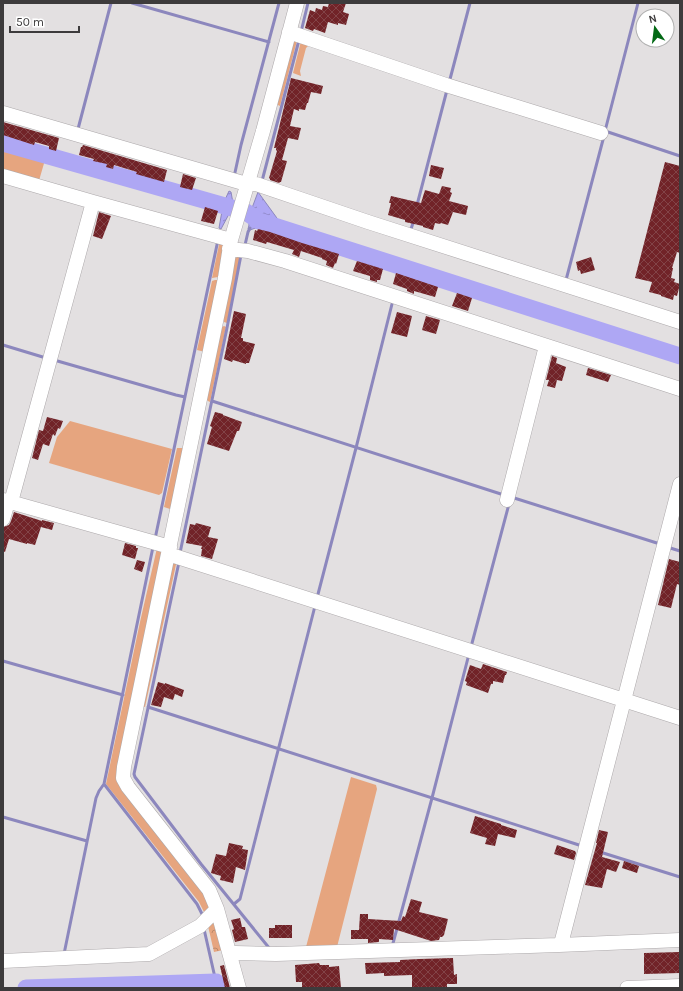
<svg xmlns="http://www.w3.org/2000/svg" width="683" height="991" font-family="Karla,sans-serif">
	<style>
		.grass { fill: #e6a57f }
		.park { fill: url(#park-crowns) }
		.water { fill: url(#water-ripples); stroke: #8c87bd }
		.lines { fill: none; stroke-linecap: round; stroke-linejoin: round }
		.stream { stroke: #8c87bd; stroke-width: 3 }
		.river { stroke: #aea7f4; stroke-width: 17 }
		.building { fill: url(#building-cross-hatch) }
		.minor-casing { stroke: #ada9ab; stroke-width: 15 }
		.minor { stroke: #fff; stroke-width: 14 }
	</style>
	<defs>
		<pattern id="park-crowns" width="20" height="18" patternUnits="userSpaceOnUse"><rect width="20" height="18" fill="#e6a57f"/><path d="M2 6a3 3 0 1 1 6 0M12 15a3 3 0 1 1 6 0" fill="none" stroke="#bc8869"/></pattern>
		<pattern id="water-ripples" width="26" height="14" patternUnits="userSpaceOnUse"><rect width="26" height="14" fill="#aea7f4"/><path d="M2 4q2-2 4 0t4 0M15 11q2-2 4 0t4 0" fill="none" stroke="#8f89c7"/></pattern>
		<pattern id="building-cross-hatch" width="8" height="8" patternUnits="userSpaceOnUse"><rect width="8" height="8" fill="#712328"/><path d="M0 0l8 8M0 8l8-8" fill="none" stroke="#824347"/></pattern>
	</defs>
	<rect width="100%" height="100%" fill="#e3e0e1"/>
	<path class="grass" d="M298 37 280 106 276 104 292 39Z
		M301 41 311 43 306 48 300 71 301 76 293 73Z
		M3 148 45 160 38 184 3 173Z
		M220 240 224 241 218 277 212 278Z
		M240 256 227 323 224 322 223 320 235 258Z
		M215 280H218L205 352 197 350 212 281Z
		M224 326 226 327 210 402 208 401 206 399 222 327Z
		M70 421 172 449 162 493 159 495 49 463 57 437Z
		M177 448H184L173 510 164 507Z
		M157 548 163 550 118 773 202 889 213 909 206 916 199 902 106 784 140 622Z
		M177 560 145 707 141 706 171 563Z
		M351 777 376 785 377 789 337 947H306Z"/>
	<path class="park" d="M215 920 223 950 214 952 208 926Z"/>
	<path class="water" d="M229 191 231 192 233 203 250 209 252 208 258 192 282 225 279 231 261 226 250 230 248 229 249 225 248 217 229 214 221 229 219 228 222 211V209L220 208 222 201 224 202Z"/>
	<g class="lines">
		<path class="stream" d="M132 3 269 42
			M301 32 308 3
			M449 83 470 3
			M78 129 111 3
			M605 131 680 156
			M605 131 638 3
			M234 177 241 145 279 3
			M262 181 299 40
			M417 205 447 90
			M411 229 414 220
			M245 245 248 232 250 228
			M566 280 604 136
			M3 345 46 358
			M54 360 176 395 185 397
			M212 401 504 495
			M511 497 660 544
			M155 539 218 240
			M153 547 104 784 197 904 203 916
			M667 547 680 551
			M180 553 227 328 241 255
			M179 562 134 774 135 777 201 864 270 949
			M317 598 356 448 392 304
			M471 647 509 504
			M3 661 123 695
			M148 707 579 845
			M3 817 87 841
			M600 852 680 877
			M234 904 240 899 315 606
			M204 929 216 982
			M392 947 432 798 469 654
			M64 954 96 798 99 791 104 784"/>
		<path class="river" d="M3 143 246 212 259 221 680 356
			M26 988 216 982 218 988"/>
	</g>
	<path class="building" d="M329 3H346L343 12 349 14 346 25 338 23V25L328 22 325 33 314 29 313 31 305 28 310 10 315 12 316 8 322 10 323 6 328 7Z
		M291 78 323 86 321 94 311 92 308 103H307L305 110 299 109V111L294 109 290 126 301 128 298 140 288 138 282 160 287 161 281 182H280L279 183 270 180V179L269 178 277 151 276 150V148H274Z
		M3 122 59 138 56 151 49 149V146L35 142 34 145 3 135Z
		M83 145 167 170 164 182 136 174 137 172 114 165 113 169 106 167 107 164 93 161 94 159 79 155 81 147H82Z
		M665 162 680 166V253L677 252 672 268H673L671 278 675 279 674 282 680 284 677 296 674 295 673 300 661 296V295L649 292 652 282 635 278Z
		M431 165 444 168 441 179 429 176Z
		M183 174 196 178 192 190 180 187Z
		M442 186 451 188 450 192 452 193 449 201 468 206 466 215 453 212 448 225 441 223 440 224 435 223 433 230 423 227V226L405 222V220L388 215 391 203H389L391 196 421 203 425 190 439 194Z
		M205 207 218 211 214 224 201 221Z
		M99 212 111 216 102 239 93 236Z
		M258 229 270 232 302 243 339 254 336 264 335 263 333 268 326 265 327 261 322 259V258L301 251 299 257 292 254 294 250 267 242 266 244 253 240 255 230 257 231Z
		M591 257 595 270 581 274 580 270 578 271 576 262Z
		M357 261 383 269 380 280H377V282L370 280V276L353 271Z
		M396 273 438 287 435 297 414 291V294L407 291V289L393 284Z
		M457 293 472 298 468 311 452 306Z
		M234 311 246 314 241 338H243V341L255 344 249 363H246V364L233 360 232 362 224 359Z
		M397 312 412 316 407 337 391 333Z
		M426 316 440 320 436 334 422 330Z
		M552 356 557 358 556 363 566 367 562 381 557 380 555 388 547 386 549 380H546Z
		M588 368 611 375 608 382 586 375Z
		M215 412 223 414V415L242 422 239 431H237L229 451 207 444 212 427 210 426Z
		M47 417 63 421 60 429 58 428 55 436 53 434 49 446 43 444 38 460 32 458 39 430 43 431Z
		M14 512 42 521V520L54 523 52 530 41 527 35 545 27 543V544L9 539 5 552 3 551V527L9 525 11 521Z
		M196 523 211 527 208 537 218 539 212 559 201 556 202 549H201L202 546 186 543 190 524 195 525Z
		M125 543 136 546V548H138L135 559 122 555Z
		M669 559 680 562V585L677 584 671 608 658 605Z
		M137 560 145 562 142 572 134 569Z
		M483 664 507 672 506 675H505L503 683 493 681V684H491L488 693 466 685 467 682 465 681 470 665 481 669Z
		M158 682 165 684V683L184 690 182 697 175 694 173 700 164 697 161 707 151 705Z
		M475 816 501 824V825L517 830 515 838 498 834 495 846 485 844 487 838 470 833Z
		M599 830 608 832 602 857 620 862 616 872 607 869 602 888 585 885 597 843H596Z
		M229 843 243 846 242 849 248 850 245 870 236 867 233 883 220 880 221 876 211 873 216 854 226 856Z
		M557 845 575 851 576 853 574 860 554 854Z
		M624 861 639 866 637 873 622 868Z
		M411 899 422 902 419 912 448 919 444 935 442 937H440L439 940 431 941 394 929 393 940 379 939V942L368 943V939H351V930H359L360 914H368V919L401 921 403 916 405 917Z
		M240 918 242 927H245L248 939 235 942 232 930 234 929 231 920Z
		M275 925H292V938H269V928H275Z
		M680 952V973L644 974V953Z
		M453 958 454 975 457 974V984H447V988H412V975L384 976V973L366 974 365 963 400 962V960L419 959Z
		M319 963 320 965H329V967L339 966 341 988H302V982H296L295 965Z
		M224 965 230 988H225L220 966Z"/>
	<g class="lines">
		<defs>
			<path id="minor" d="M289 32 446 85 601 133
				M3 113 243 183 256 184 368 222 680 322
				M3 176 93 202 231 240
				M229 249 248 251 285 261 680 389
				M3 500 170 547
				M507 500 546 346
				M11 502 93 202
				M3 519 8 502
				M168 554 680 718
				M559 945 680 940
				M230 954 235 953 276 954 559 945 562 940 680 484
				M3 961 149 954 200 926 217 909
				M239 988 217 909 209 890 128 787 123 778 124 767 225 278 231 240 263 131 297 3
				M627 988 680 986"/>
		</defs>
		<use href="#minor" class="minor-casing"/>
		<use href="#minor" class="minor"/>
	</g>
	<rect width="683" height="991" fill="none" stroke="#3d3b3c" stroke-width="8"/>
	<g transform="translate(655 28) rotate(346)"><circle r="19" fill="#ffffff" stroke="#b1b1b1"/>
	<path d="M0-3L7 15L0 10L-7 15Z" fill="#036915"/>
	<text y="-6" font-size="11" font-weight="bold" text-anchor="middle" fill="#3d3b3c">N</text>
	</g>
	<path d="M10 26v6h69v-6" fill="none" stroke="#3d3b3c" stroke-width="2"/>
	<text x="16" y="26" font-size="12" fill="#3d3b3c" stroke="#ffffff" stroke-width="3" paint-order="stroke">50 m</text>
</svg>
